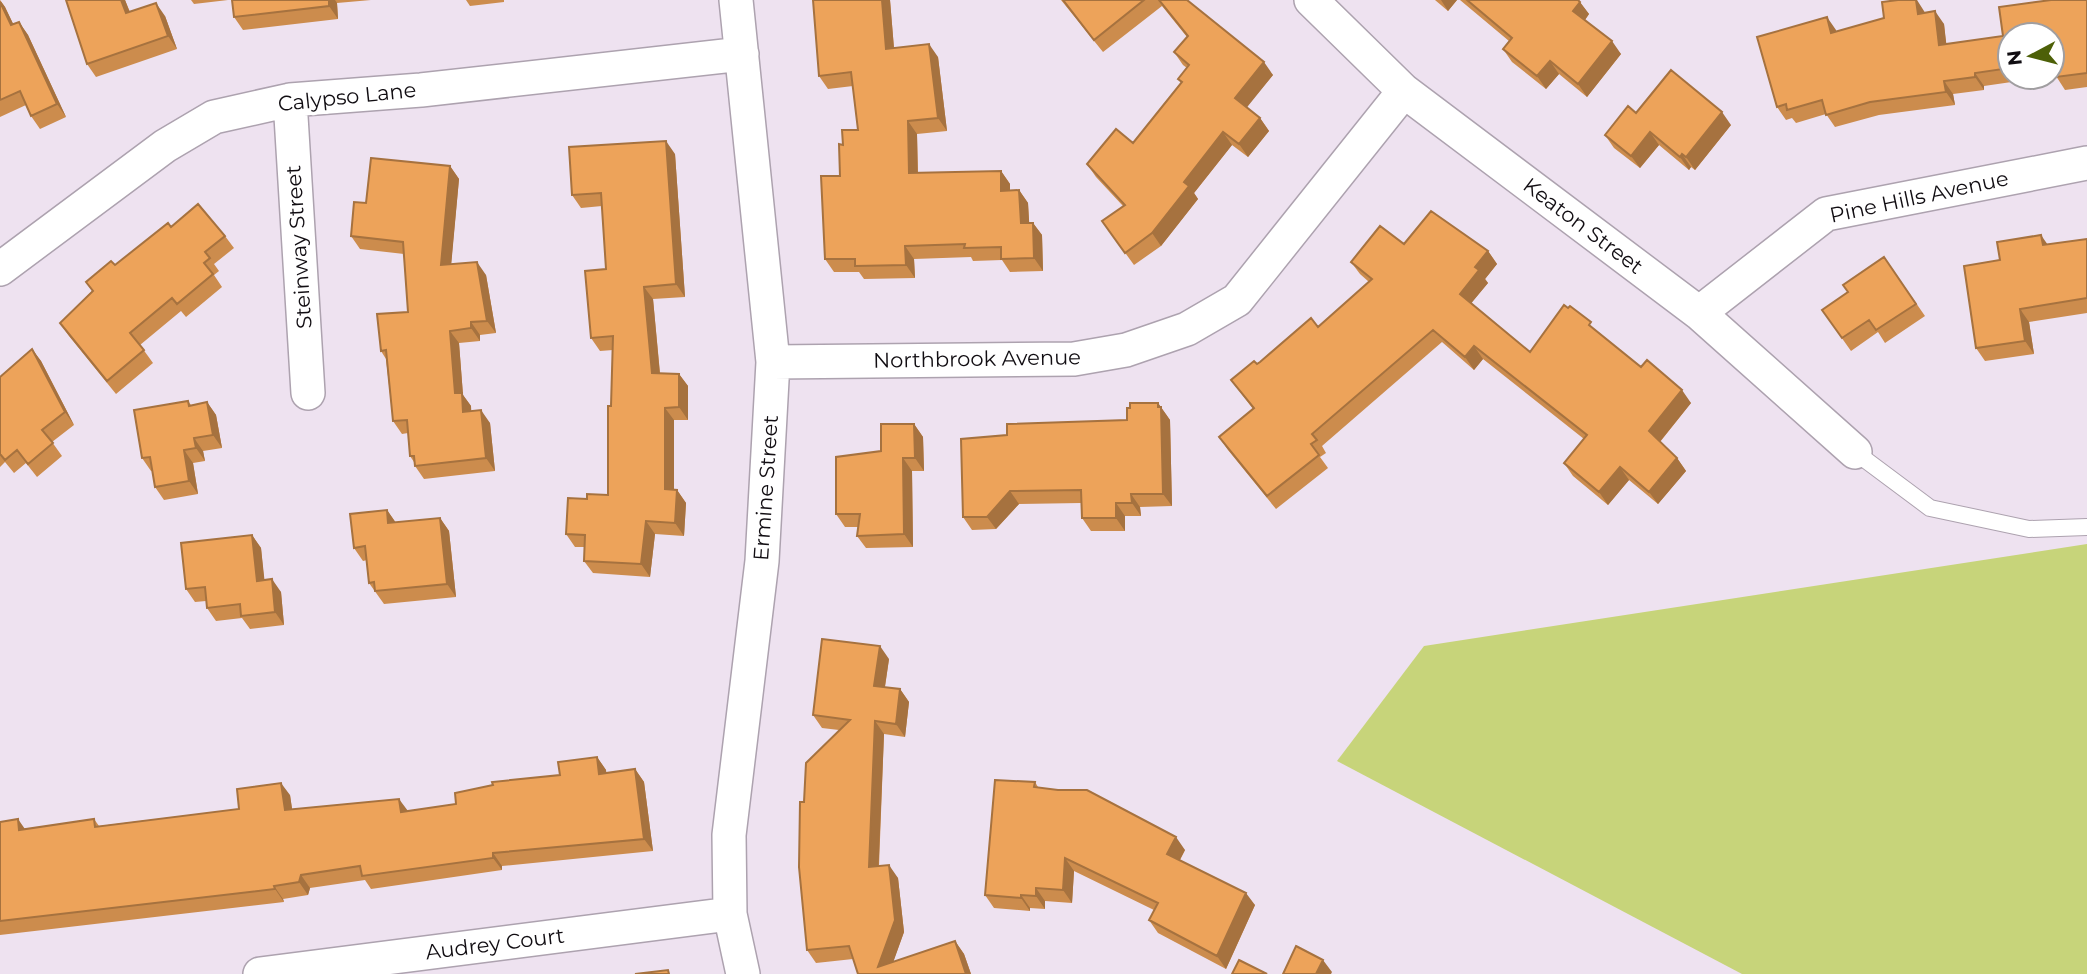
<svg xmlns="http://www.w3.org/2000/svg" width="2087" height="974" font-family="Montserrat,sans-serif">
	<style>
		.green { fill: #c7d47a }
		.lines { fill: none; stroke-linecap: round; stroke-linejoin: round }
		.service-casing { stroke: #ada2af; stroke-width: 18 }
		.minor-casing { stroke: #ada2af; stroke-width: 36 }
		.service { stroke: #fff; stroke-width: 16 }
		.minor { stroke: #fff; stroke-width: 33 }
		.wall { fill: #cc8c4d }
		.shaded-wall { fill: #a6723f }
		.building { fill: #eda35a; stroke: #a6723f; stroke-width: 2 }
		.labels { text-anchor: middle; stroke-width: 7; stroke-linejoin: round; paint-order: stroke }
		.street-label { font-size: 21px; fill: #110d12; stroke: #fff }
	</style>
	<rect width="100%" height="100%" fill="#eee2f0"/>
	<path class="green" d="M2087 544V974H1742L1337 761 1424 646Z"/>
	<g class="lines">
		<defs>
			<path id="service" d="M1855 452 1930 508 2029 529 2087 527"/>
			<path id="minor" d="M736 0 773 362 762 561 729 835 730 914 743 974
				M1311 0 1404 91 1699 313 1855 452
				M290 100 308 393
				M0 269 165 146 214 117 290 100 421 90 742 54
				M1699 313 1826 214 2087 163
				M773 362 1074 359 1126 350 1187 329 1237 300 1404 91
				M260 974 730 914"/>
		</defs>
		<use href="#service" class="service-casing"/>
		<use href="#minor" class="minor-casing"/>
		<use href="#service" class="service"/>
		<use href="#minor" class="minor"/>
	</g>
	<path class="wall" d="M0 0 5 7 13 24 19 22 28 35 66 117 40 129 31 116 26 105 0 117Z
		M66 0H125L130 12 165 16 177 49 96 77 87 64Z
		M191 0H228L194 4Z
		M232 0H371L337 3 338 19 243 30 234 17Z
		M466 0H504V2L470 6Z
		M813 0H890L894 48 938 57 947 131 917 134 918 173 1001 171 1010 184V190H1019L1028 203 1029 223H1033L1042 235 1043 271 1010 272 1002 260 973 261 971 257 914 259 915 278 864 279 859 272H834L825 259 840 176 843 145 858 130 853 86 828 89 819 76Z
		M1061 0H1187L1273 75 1246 107 1260 118 1269 131 1248 157 1232 145 1194 193 1198 199 1161 246 1134 265 1102 221 1123 206 1096 177 1087 164 1133 143 1181 83 1178 79 1187 68 1183 65 1174 52 1187 37 1162 6 1103 52Z
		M1435 0H1457L1448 11Z
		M1460 0H1578L1589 14 1585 20 1621 54 1587 97 1559 74 1546 89 1512 62 1503 49 1509 41Z
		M2087 0V87L2065 90 2056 76H2052V35H2010V77H2046L1984 86V90L1953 94 1955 105 1879 115 1835 127 1826 114 1796 123 1792 118 1786 120 1777 107 1836 30V32L1924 11 1925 13 1944 24 1946 44 2003 36Z
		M1636 113 1731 125 1695 170 1691 167 1689 170 1659 145 1640 168 1614 148 1605 135Z
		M675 154 685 297 653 299 660 373 679 374 688 386V420H674V490H677L686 503 684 536 655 534 650 577 593 573 584 561 585 547H575L566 534 587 499 608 495 613 350 600 351 591 338 606 269 602 206 581 208 572 195Z
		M450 166 459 179 451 264 486 275 496 333 480 335V341L459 343 463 395 471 406V411L490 423 495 471 424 479 415 466 414 462 410 456 408 433 402 434 393 421 386 359 381 351 408 312 404 254 360 249 351 236 366 203Z
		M171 227 225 236 234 248 214 264 219 271 214 275 222 287 186 317 181 311 140 345 153 363 116 394 69 336 60 323 92 291 86 282 115 265Z
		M2087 239V313L2029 322 2034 354 1985 361 1976 348 2000 260 2048 245Z
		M1404 244 1488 251 1497 264 1485 279 1488 283 1471 303 1530 352 1598 332 1641 367 1691 403 1660 442 1677 458 1686 471 1658 504 1629 480 1608 505 1573 476 1564 463 1584 439 1483 359 1474 370 1442 342 1322 446 1326 453 1320 457 1328 468 1276 509 1228 450 1219 437 1253 409 1231 380 1318 327 1369 282 1360 274 1351 262Z
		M1884 257 1925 316 1885 343 1878 332 1851 351 1822 310 1848 292Z
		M32 349 41 361 74 425 52 442 62 456 37 477 26 463 14 473 5 462 0 467V377Z
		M188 401 191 405 207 402 216 415 222 448 203 451 205 461 193 463 198 494 164 500 155 487 152 471H151L142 458Z
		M1158 403 1170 420 1172 506 1140 507 1141 516H1125V531H1091L1082 518 1081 503 1019 504 996 529 972 530 963 517 1007 435 1127 420 1130 408Z
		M914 424 923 437 924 471H912L913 547 866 548 857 536 858 527H845L836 514 881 451Z
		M387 510 396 523 440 518 449 531 456 597 384 604 369 583 367 560 363 561 354 548Z
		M252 535 261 548 264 580 281 592 284 625 250 629 242 618 216 621 207 608 206 601 195 602 186 589Z
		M889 659 885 687 900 689 909 702 905 737 884 734 879 866 898 878 904 932 893 962 955 941 964 954 971 974 853 959 816 963 807 950 804 802 839 730 822 728 813 715Z
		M597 757 606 770V773L635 769 644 782 653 851 502 866V870L371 889 365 880 310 888 308 895 283 899 284 902 0 935V822L25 829 94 819 99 826 239 809 290 795 292 809 408 811 456 804 560 775Z
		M1035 782 1038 787 1185 850 1180 860 1255 905 1226 969 1158 933 1149 920 1154 910 1074 871 1072 903 1045 901V909L1030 908V911L994 908 985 895Z"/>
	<path class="shaded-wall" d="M0 0 5 7 20 38 11 25Z
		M121 0H125L135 26 126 13Z
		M329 0H335L337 3 338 19 329 6Z
		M882 0H890L895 61 886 49Z
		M1441 0H1457L1448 11Z
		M1916 0H1917L1924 11 1927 27 1918 14Z
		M1580 2 1589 14 1582 24 1573 11Z
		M156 3 165 16 177 49 168 36Z
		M1935 11 1944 24 1948 58 1939 45Z
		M1827 17 1836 30 1840 46 1831 33Z
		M19 22 28 35 66 117 57 104Z
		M1612 41 1621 54 1587 97 1578 84Z
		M929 44 938 57 947 131 938 118Z
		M1550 61 1559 74 1546 89 1537 76Z
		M1264 62 1273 75 1244 111 1235 98Z
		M1975 73 1984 86V90L1975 77Z
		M1944 81 1953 94 1955 105 1946 92Z
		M1722 112 1731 125 1695 170 1686 157Z
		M1260 118 1269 131 1248 157 1239 144Z
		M908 121 917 134 918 186 909 173Z
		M1223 132 1232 145 1194 193 1198 199 1161 246 1152 233 1184 182Z
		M1650 132 1659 145 1640 168 1631 156Z
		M666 141 675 154 685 297 676 284Z
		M1682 154 1691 167 1689 170 1680 157Z
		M450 166 459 179 450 278 441 265Z
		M1001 171 1010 184V204L1001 191Z
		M1019 190 1028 203 1030 236 1021 223Z
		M1033 223 1042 235 1043 271 1034 258Z
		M2041 235 2050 248 2043 245Z
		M905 246 914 259 915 278 906 265Z
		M1488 251 1497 264 1485 279 1488 283 1469 306 1460 294 1475 267Z
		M477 262 486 275 496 333 487 321Z
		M644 287 653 299 661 386 652 373Z
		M2020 309 2029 322 2034 354 2025 341Z
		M471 322 480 335V341L471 328Z
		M450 331 459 343 463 395 471 406 472 425 463 412 455 393Z
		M1474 346 1483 359 1474 370 1465 357Z
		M32 349 41 361 74 425 65 412Z
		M679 374 688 386V420L679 407Z
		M1682 390 1691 403 1658 444 1649 431Z
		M207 402 216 415 222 448 213 435Z
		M1158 403 1170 420 1172 506 1163 494Z
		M665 408 674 420V502L665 489Z
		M481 410 490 423 495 471 486 458Z
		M914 424 923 437 924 471 915 458Z
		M194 438 203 451 205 461 196 448Z
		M184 450 193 463 198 494 189 481Z
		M903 458 912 471 913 547 904 534Z
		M1677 458 1686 471 1658 504 1649 492Z
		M1620 467 1629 480 1608 505 1599 492Z
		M677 490 686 503 684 536 675 523Z
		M1010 491 1019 504 996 529 987 517Z
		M1131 494 1140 507 1141 516 1132 503Z
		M1116 503 1125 516V531L1116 518Z
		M387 510 396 523H388Z
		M440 518 449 531 456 597 447 584Z
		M646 521 655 534 650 577 641 564Z
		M252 535 261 548 266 594 257 581Z
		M272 579 281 592 284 625 275 612Z
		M880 646 889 659 883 699 874 686Z
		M900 689 909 702 905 737 896 724Z
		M875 721 884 734 878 880 869 867Z
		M597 757 606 770 608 787 599 774Z
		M635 769 644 782 653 851 644 839Z
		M281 783 290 795 294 822 285 810Z
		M399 799 408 811 401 812Z
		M18 819 27 832 19 830Z
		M1176 837 1185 850 1176 867 1167 854Z
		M493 853 502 866V870L493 858Z
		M1065 858 1074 871 1072 903 1063 890Z
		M889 865 898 878 904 932 889 974 878 967Z
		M301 875 310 888 308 895 299 882Z
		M274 886 283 899 284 902 275 889Z
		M1036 888 1045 901V909L1036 896Z
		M1246 893 1255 905 1226 969 1217 956Z
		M1021 895 1030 908V911L1021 898Z
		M955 941 964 954 971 974H966Z
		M1323 960 1332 972 1331 974H1316Z"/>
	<path class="building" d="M66 0H121L126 13 156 3 168 36 87 64Z
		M232 0H329V6L234 17Z
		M813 0H882L886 49 929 44 938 118 908 121 909 173 1001 171V191L1019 190 1021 223H1033L1034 258 1001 259V247L964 248 965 244 905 246 906 265 855 266V259H825L821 176H840L839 144 843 145 842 130H858L851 72 819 76Z
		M1063 0H1144L1094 40Z
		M1159 0H1187L1264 62 1235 98 1260 118 1239 144 1223 132 1184 182 1189 186 1152 233 1125 253 1102 221 1125 205 1087 164 1116 129 1133 143 1182 82 1178 79 1189 65 1174 52 1188 36Z
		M1467 0H1578L1580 2 1573 11 1612 41 1578 84 1550 61 1537 76 1503 49 1512 38Z
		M1898 0H1916L1918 14 1935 11 1939 45 2003 36 1999 7 2051 0H2087V73L2056 77 2054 62H2052V35H2010V68L1975 73V77L1944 81 1946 92 1870 102 1826 115 1822 100 1787 110 1786 104 1777 107 1757 37 1827 17 1831 33 1884 18 1882 2Z
		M0 2 11 25 19 22 57 104 31 116 20 91 0 100Z
		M1671 70 1722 112 1686 157 1682 154 1680 157 1650 132 1631 156 1605 135 1628 106 1636 113Z
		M666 141 676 284 644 287 652 373 679 374V407L665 408V489L677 490 675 523 646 521 641 564 584 561 585 535 566 534 568 498 587 499V494L608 495V406H611L613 336 591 338 585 271 606 269 601 193 572 195 569 147Z
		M371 158 450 166 441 265 477 262 487 321 471 322V328L450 331 455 393H462L463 412 481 410 486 458 415 466 414 456H410L407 420 393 421 386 350 381 351 377 314 408 312 403 242 351 236 354 202 366 203Z
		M198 204 225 236 205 252 210 258 204 263 213 274 177 304 172 298 130 333 144 350 107 381 60 323 93 291 86 282 111 261 115 265 168 223 171 227Z
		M1431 211 1488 251 1475 267 1479 270 1460 294 1530 352 1564 305 1568 308 1570 306 1591 322 1589 325 1641 367 1647 360 1682 390 1649 431 1677 458 1649 492 1620 467 1599 492 1564 463 1587 435 1474 346 1465 357 1433 330 1312 434 1317 440 1311 444 1319 455 1267 496 1219 437 1254 408 1231 380 1254 361 1257 364 1260 362 1311 318 1318 327 1372 279 1351 262 1380 226 1404 244Z
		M2041 235 2043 245 2087 239V298L2020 309 2025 341 1976 348 1964 266 2000 260 1997 242Z
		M1884 257 1916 304 1876 330 1869 320 1842 338 1822 310 1848 292 1843 285Z
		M32 349 65 412 42 430 53 443 28 464 17 450 5 460 0 454V377Z
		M188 401 189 406 207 402 213 435 194 438 196 448 184 450 189 481 155 487 150 457 142 458 134 410Z
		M1130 403H1158V407H1161L1163 494H1131L1132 503H1116V518H1082L1081 490 1010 491 987 517H963L961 439 1007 435V424L1127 420V408H1130Z
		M881 424H914L915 458H903L904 534 857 536 860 514H836V457L881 451Z
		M387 510 388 523 440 518 447 584 375 591 374 582 369 583 365 546 354 548 350 514Z
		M252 535 257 581 272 579 275 612 241 616 240 604 207 608 205 587 186 589 181 543Z
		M822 639 880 646 874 686 900 689 896 724 875 721 869 867 889 865 895 920 878 967 955 941 966 974H858L849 946 807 950 799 867 800 802H804L806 763 850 720 813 715Z
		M597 757 599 774 635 769 644 839 493 853V858L362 876 360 866 301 875 299 882 274 886 275 889 0 921V822L18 819 19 830 94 819 95 827 239 809 237 789 281 783 285 810 399 799 401 812 456 804 455 793 493 785 492 782 560 775 558 762Z
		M995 780 1035 782 1034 787 1058 790H1087L1176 837 1167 854 1246 893 1217 956 1149 920 1158 903 1065 858 1063 890 1036 888V896L1021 895V898L985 895Z
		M1296 946 1323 960 1316 974H1283Z
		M1239 960 1267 974H1232Z
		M668 970 669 974H635Z"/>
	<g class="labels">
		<g class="street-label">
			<text transform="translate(347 97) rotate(-6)" y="7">Calypso Lane</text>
			<text transform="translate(1919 197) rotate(-12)" y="7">Pine Hills Avenue</text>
			<text transform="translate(1583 226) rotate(37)" y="7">Keaton Street</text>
			<text transform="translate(299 247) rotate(-94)" y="7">Steinway Street</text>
			<text transform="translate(977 359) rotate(-1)" y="7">Northbrook Avenue</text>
			<text transform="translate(766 488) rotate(-86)" y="7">Ermine Street</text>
			<text transform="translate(495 944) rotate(-7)" y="7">Audrey Court</text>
		</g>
	</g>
	<g transform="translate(2031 56) rotate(263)"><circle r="33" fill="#ffffff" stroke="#a09ea0" stroke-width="2"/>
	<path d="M0-5L12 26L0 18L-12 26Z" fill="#4d6008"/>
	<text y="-10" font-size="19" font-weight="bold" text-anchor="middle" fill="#110d12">N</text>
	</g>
</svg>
